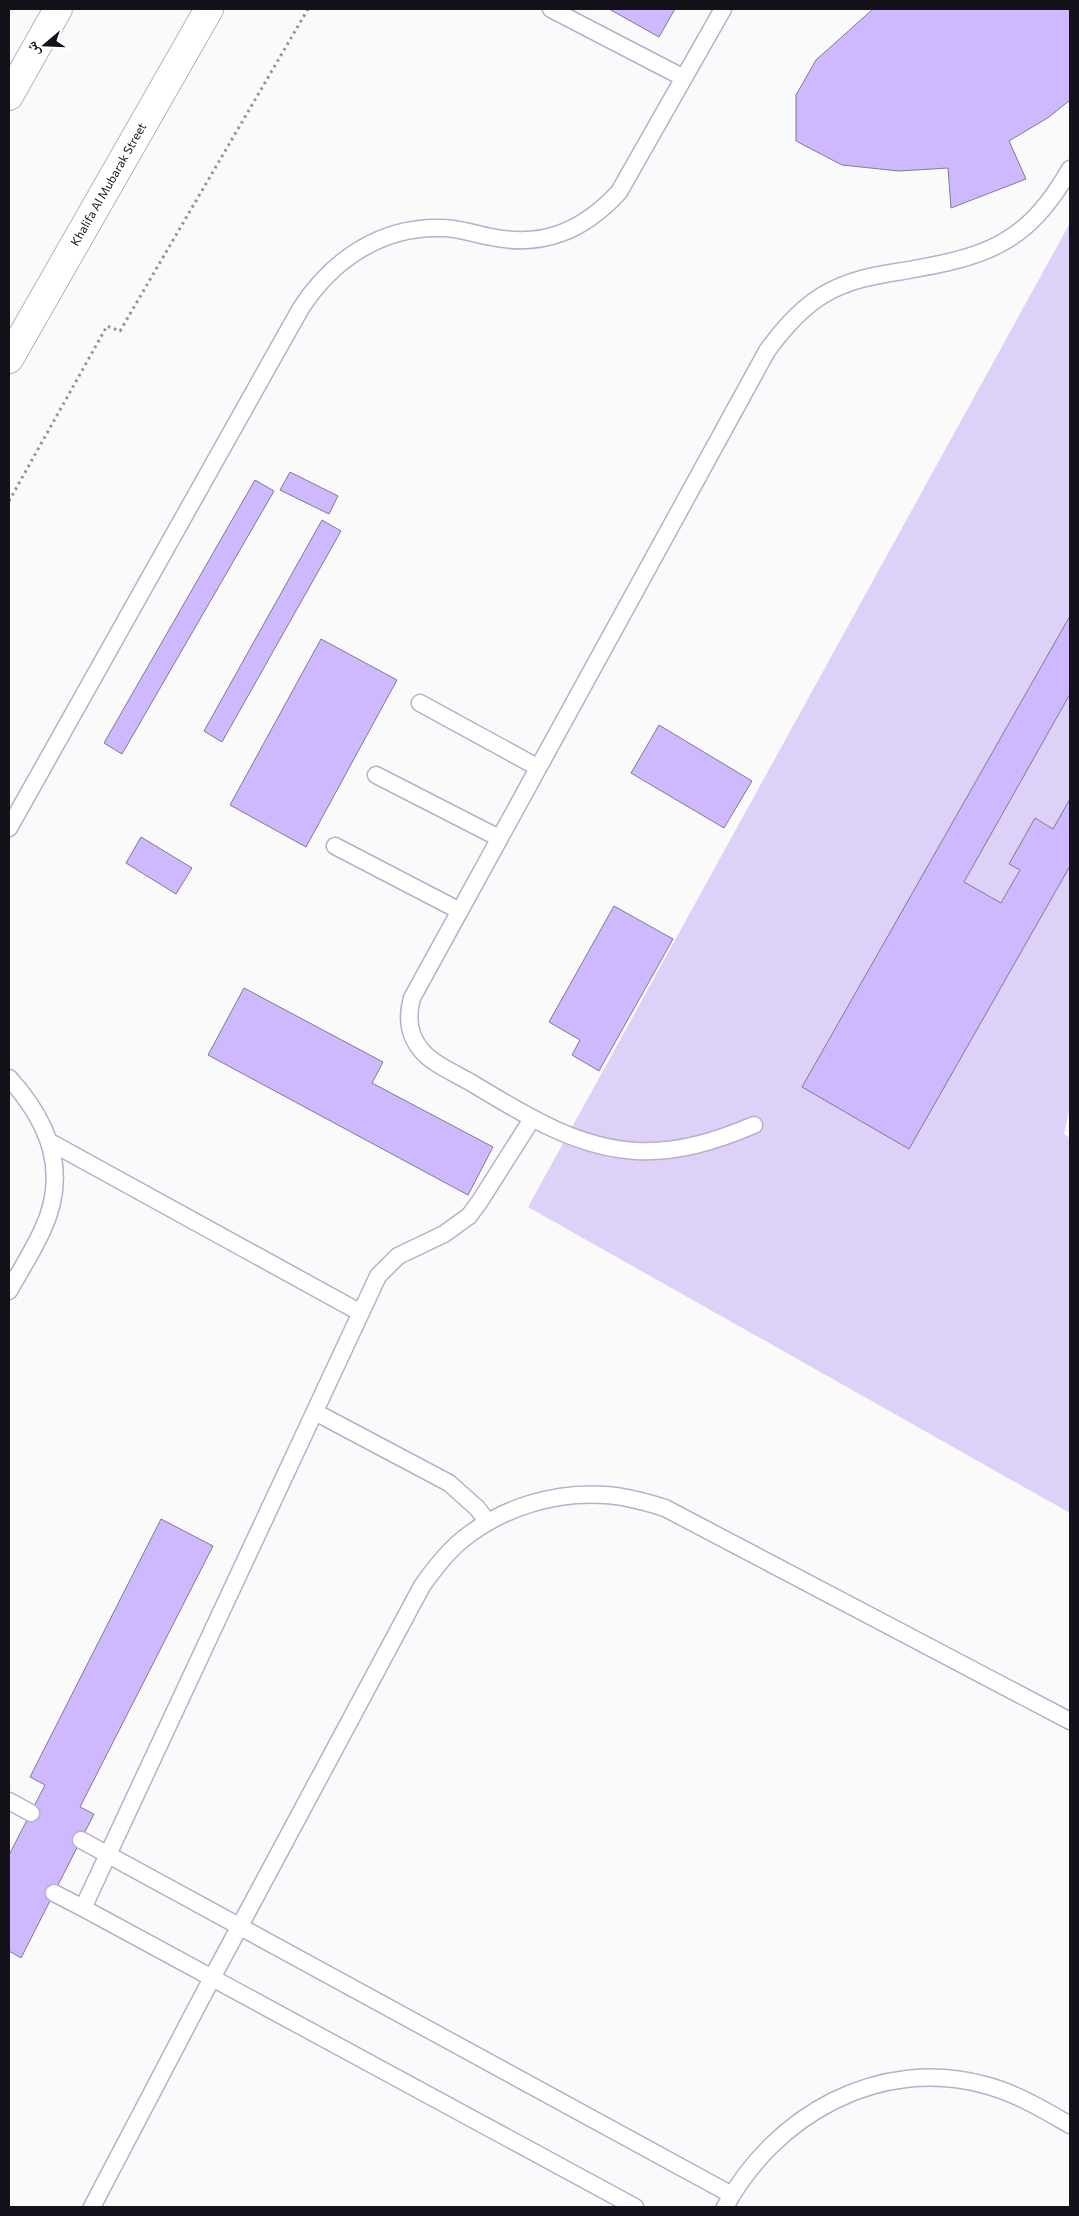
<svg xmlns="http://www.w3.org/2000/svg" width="1079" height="2216" font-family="Commissioner,'Noto Naskh Arabic',sans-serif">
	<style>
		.green { fill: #ddd1f7 }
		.building { fill: #ceb8fe; stroke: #817995 }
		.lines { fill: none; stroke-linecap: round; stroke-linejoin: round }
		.lane-casing { stroke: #b8afcd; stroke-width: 19 }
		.secondary-casing { stroke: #b8afcd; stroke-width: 30 }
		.path { stroke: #939296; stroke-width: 3; stroke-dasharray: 2.5 4; stroke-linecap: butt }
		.lane { stroke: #fff; stroke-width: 16 }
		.secondary { stroke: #fff; stroke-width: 28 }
		.labels { text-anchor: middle; stroke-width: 4; stroke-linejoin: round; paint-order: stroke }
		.street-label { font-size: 12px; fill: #14111b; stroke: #fff }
	</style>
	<rect width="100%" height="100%" fill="#fafafa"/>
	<path class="green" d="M1070 223V1105L1064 1134 1070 1138V1513L528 1207Z"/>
	<path class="building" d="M609 9H675L659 37Z
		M873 9H1070V100L1049 117 1009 141 1026 179 951 208 948 168 899 171 842 165 796 141V95L816 60Z
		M290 472 338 496 329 514 280 490Z
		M255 480 274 491 122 754 104 743Z
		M322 520 341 531 222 742 204 731Z
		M1070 616V694L964 882 1001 903 1020 870 1009 864 1035 818 1053 829 1070 799V866L909 1149 802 1087Z
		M321 639 397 680 306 847 230 805Z
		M659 725 752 781 724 828 631 773Z
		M141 837 192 868 176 894 126 863Z
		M614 906 673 939 599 1071 572 1055 580 1040 549 1022Z
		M244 988 383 1062 372 1083 493 1147 468 1195 208 1055Z
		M161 1519 213 1546 80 1807 94 1814 21 1958 9 1951V1855L45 1785 30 1777Z"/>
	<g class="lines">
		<defs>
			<path id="lane" d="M551 9 684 78
				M420 703 537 767
				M376 775 499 838
				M9 828 301 308C333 259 382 226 442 228 459 228 475 234 491 237 544 248 584 230 619 192L723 9
				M335 846 460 911
				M9 1078C49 1122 70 1173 42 1231 33 1251 20 1271 9 1291
				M754 1125C716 1141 678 1153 636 1151 573 1147 522 1113 470 1082 454 1073 433 1064 422 1051 408 1035 407 1016 412 998L767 351C783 329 800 309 823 295 848 280 875 275 903 271 985 257 1027 245 1070 169
				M50 1142 361 1313
				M315 1412 449 1483 477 1508 488 1522
				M9 1801 31 1813
				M81 1840 732 2195
				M54 1893 83 1908 635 2207
				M83 1908 378 1276 398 1256 444 1234 469 1216 480 1201 532 1119
				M92 2207 212 1978 422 1586C434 1569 446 1553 462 1540 501 1508 555 1491 606 1495 626 1496 646 1502 665 1508L1070 1721
				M725 2207C775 2115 879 2056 985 2085 1016 2093 1042 2109 1070 2125"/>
			<g id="secondary">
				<path d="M9 96 58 9"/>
				<path id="s1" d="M9 359 209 9"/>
			</g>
		</defs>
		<use href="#lane" class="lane-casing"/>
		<use href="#secondary" class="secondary-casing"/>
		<path class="path" d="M9 501 107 326 120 331 308 9"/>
		<use href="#lane" class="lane"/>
		<use href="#secondary" class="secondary"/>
	</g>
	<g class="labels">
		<g class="street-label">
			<text dy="4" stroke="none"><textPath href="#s1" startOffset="201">Khalifa Al Mubarak Street</textPath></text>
		</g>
	</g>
	<rect width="1079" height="2216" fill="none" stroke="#14111b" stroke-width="20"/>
	<g transform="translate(45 45) rotate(251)" stroke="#ffffff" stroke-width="4" paint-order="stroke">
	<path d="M0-4L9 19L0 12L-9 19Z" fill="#14111b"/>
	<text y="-8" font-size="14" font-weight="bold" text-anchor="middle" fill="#14111b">ش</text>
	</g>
</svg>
